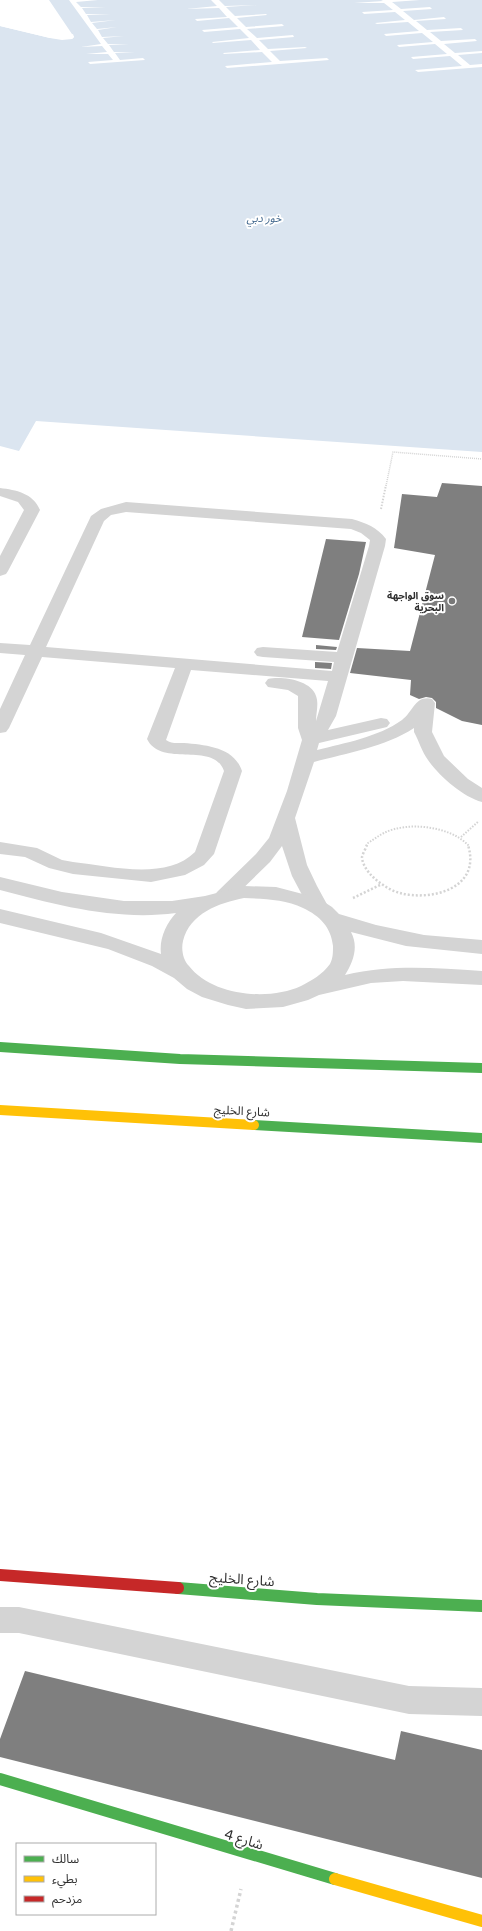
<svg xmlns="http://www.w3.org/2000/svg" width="482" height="1931" font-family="'Varela Round','Noto Sans Arabic',sans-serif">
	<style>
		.water { fill: #dbe5f0 }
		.pier { fill: #fff }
		.building { fill: #7f7f7f }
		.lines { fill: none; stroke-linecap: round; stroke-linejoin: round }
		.path-far3 { stroke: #d4d4d4; stroke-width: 1.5; stroke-dasharray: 1 1; stroke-linecap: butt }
		.path-far2 { stroke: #d4d4d4; stroke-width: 2; stroke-dasharray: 1.5 1.5; stroke-linecap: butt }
		.path-far1 { stroke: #d4d4d4; stroke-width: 2.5; stroke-dasharray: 2 2; stroke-linecap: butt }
		.path { stroke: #d4d4d4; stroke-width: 3.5; stroke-dasharray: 3 3; stroke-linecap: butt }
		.lane { fill: #d4d4d4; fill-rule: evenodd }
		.street { fill: #d4d4d4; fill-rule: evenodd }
		.fast-far1 { stroke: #4caf50; stroke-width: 10 }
		.fast { stroke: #4caf50; stroke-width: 12 }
		.slow-far1 { stroke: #ffc107; stroke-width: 10 }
		.slow { stroke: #ffc107; stroke-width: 12 }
		.jam { stroke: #c62828; stroke-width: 12 }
		.poi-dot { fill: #787878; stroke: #fff; stroke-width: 1.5 }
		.labels { text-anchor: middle; stroke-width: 4; stroke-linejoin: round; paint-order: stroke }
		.far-poi-label { font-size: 10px; font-weight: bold; fill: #2f2f2f; stroke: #fff; text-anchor: end }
		.far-water-label { font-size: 11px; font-style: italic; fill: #41678d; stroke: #fff }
		.street-label { font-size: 12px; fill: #2f2f2f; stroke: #fff }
		.near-street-label { font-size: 14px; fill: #2f2f2f; stroke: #fff }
	</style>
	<rect width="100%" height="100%" fill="#fff"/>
	<path class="water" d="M49 0H482V452L36 421 19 451 0 446V26L50 38 72 39 74 37Z"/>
	<path class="pier" d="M69 0H98L76 2 81 7H106L82 8 86 14H111L87 15 91 22 116 20 92 23 97 29 117 27 98 30 102 37 124 36 103 38 108 44H129L109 45 114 52H135L115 53 120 60 143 58 145 60 90 64 88 62 113 60 108 54H86L107 52 102 46 81 47 101 44Z
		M211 0H219L225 6 257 5 226 7 235 16 266 14 267 15 237 18 246 27 282 24 284 26 247 29 257 38 293 35 294 37 259 40 268 49 305 47 307 48 270 51 280 61 327 58 329 60 227 68 225 66 272 62 262 52 224 54 223 53 260 50 251 40 213 43 212 42 249 38 240 29 204 32 202 30 238 27 229 18 197 21 195 19 227 17 219 8 186 9 217 6Z
		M381 0H420L392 2 401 9 430 7 432 9 403 11 414 20 444 17 446 19 416 21 427 30 461 28 463 30 430 32 441 41 475 39 477 41 444 44 455 53 482 51V53L458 55 470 65 482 64V67L418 72 415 70 462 66 450 56 413 59 411 57 447 54 435 44 399 47 397 45 433 42 422 33 386 36 384 34 419 31 408 22 377 24 375 23 405 20 395 12 364 14 362 12 393 10 384 3H354L383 1Z
		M0 24 51 36 71 37 70 35 73 34 74 37 72 39 62 40 50 38 0 26Z"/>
	<path class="building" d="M442 483 482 486V725L462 721 436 708V702L432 698 426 697 419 699 410 695 411 680 350 673 357 648 410 651 435 555 394 548 402 494 437 497Z
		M326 539 366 542 359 574 339 640 302 637Z
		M316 645 337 647 336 650 316 649Z
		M315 662 332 663 331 669 315 668Z
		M25 1671 395 1760 401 1731 482 1750V1878L0 1757V1739Z"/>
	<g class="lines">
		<path class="path-far3" d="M386 486 393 452 482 459"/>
		<path class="path-far2" d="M381 509 386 485
			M461 837 479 821
			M366 846 368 843C373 840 378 836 384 833 407 821 451 826 469 846"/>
		<path class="path-far1" d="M367 845C366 848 363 853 362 857 362 863 367 871 371 875 379 883 389 890 400 893 429 901 482 890 468 845
			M353 898 380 885"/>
		<path class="path" d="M231 1931 241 1889"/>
		<path class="lane" d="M0 488C16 490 33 493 40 510L8 571 6 574 0 576V556L24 510 18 502 0 496Z
			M126 502 352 519C366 523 377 527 386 539L385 546 336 716 328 730 381 718 387 719 390 723 387 727 319 743 317 750C345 743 378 737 402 720 414 711 415 695 432 699L435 703 432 732 444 756 468 779 482 788V802C463 797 439 776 428 760 422 752 419 741 414 732V728C385 747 347 753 314 762L295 818 307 865 317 886 329 908 326 912 319 914 312 912 309 908 292 876 282 846 270 862 231 900 224 902 217 900 214 896 217 892 256 854 269 838 287 791 302 740 298 728V696L288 690 268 687 265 683 268 679C282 676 311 680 316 696 319 704 316 713 316 721L328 681 191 670 166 740C171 744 177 743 184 743 206 745 234 747 242 771L214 854 204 865 185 875 151 882 73 874 49 868 25 857 0 854V842L37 848 62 860 73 862C110 866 166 881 195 852L224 771C214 741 161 768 147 739L175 668 42 657 9 728 6 732 0 733V709L25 655 0 653V643L30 645 91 516 101 509ZM126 512 351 529 361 533 370 540 369 546 337 652 263 647 257 648 254 652 257 656 263 657 334 662 332 671 46 647 104 521 111 515Z
			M0 1607H19L409 1686 482 1688V1716L409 1714 19 1633H0Z"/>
		<path class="street" d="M0 877 62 892 124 901H172L205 896 244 886 276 887 318 898 332 907 339 914 376 925 424 935 482 940V954L406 946 351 932C359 947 353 962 345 975 393 964 433 968 482 971V985L403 981 371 983 319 995 308 1000 283 1007 246 1009 228 1005 202 997 187 989 174 978 152 966 108 949 0 923V909L101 933 161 954C159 939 166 924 176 913 117 921 56 905 0 890ZM244 898C264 899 285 899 303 908 320 916 331 927 333 946 333 953 333 958 330 964 323 974 311 981 301 986 269 1001 212 996 189 966 183 960 181 949 183 941 190 913 219 903 244 898Z"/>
		<path class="fast-far1" d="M0 1047 180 1059 482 1068
			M254 1125 482 1138"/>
		<path class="fast" d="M178 1588 317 1599 482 1606
			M0 1779 335 1879"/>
		<path class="slow-far1" d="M0 1110 254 1125"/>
		<path class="slow" d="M335 1879 482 1921"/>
		<path class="jam" d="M0 1575 178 1588"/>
	</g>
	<circle class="poi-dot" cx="452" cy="601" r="4"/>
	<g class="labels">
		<g class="far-poi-label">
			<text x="444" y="599">سوق الواجهة<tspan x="444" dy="12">البحرية</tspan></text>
		</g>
		<g class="far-water-label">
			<text x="264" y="222">خور دبي</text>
		</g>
		<g class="street-label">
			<text transform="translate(242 1111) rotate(3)" y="4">شارع الخليج</text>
		</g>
		<g class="near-street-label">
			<text transform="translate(242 1579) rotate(4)" y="5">شارع الخليج</text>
			<text transform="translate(244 1839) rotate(17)" y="5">شارع 4</text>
		</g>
	</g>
	<rect x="16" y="1843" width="140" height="72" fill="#ffffff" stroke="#acacac"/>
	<rect x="24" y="1856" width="20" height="6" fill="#4caf50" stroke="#acacac"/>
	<text x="52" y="1863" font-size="12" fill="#2f2f2f">سالك</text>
	<rect x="24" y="1876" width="20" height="6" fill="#ffc107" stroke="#acacac"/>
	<text x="52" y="1883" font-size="12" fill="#2f2f2f">بطيء</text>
	<rect x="24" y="1896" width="20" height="6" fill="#c62828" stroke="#acacac"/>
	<text x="52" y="1903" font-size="12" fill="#2f2f2f">مزدحم</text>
</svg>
